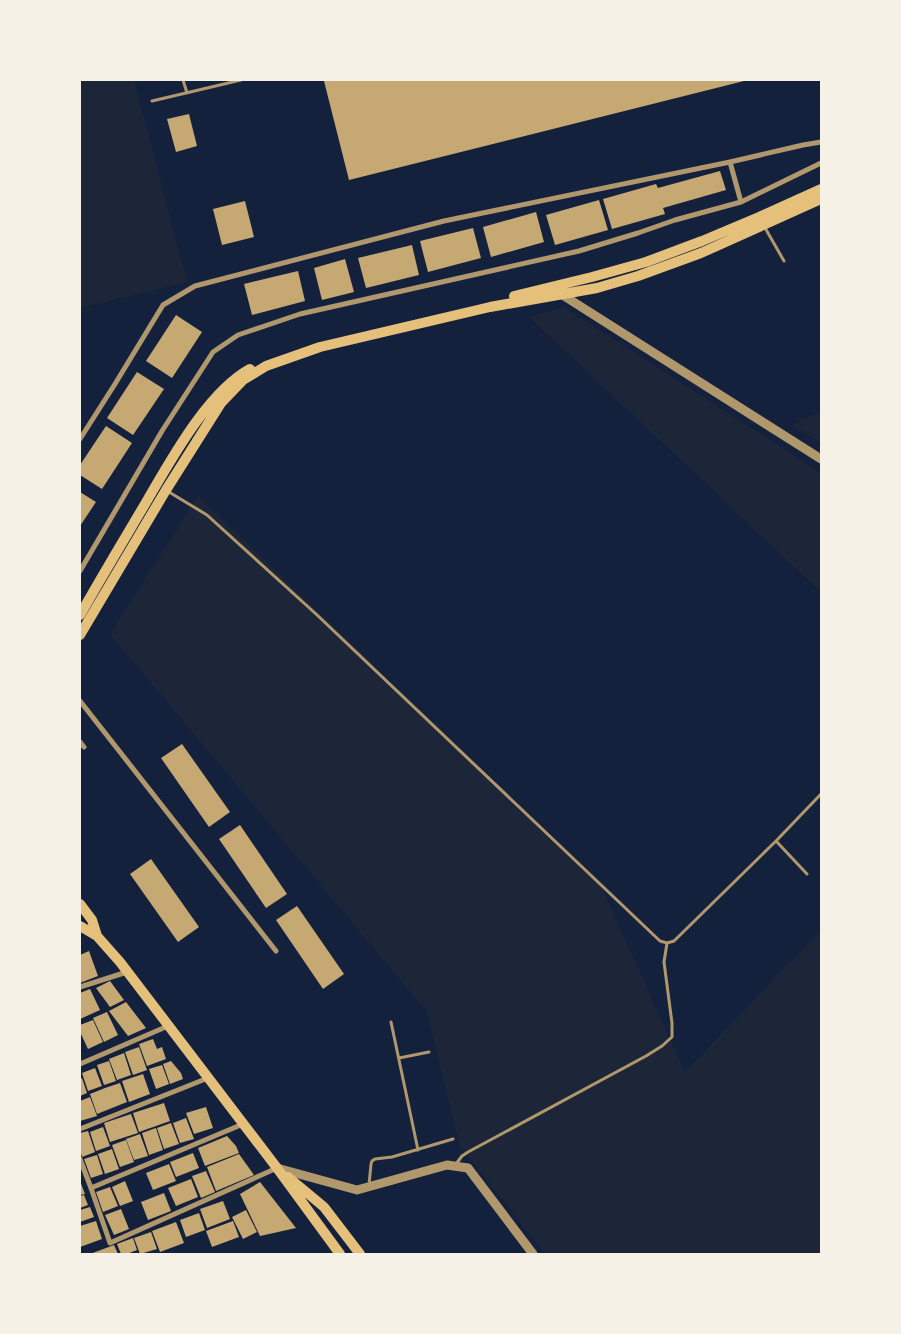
<svg xmlns="http://www.w3.org/2000/svg" width="901" height="1334" font-family="Quicksand,sans-serif">
	<style>
		.green { fill: #1d2539 }
		.building { fill: #c6a872 }
		.lines { fill: none; stroke-linecap: round; stroke-linejoin: round }
		.service { stroke: #b1986c; stroke-width: 3 }
		.minor { stroke: #b1986c; stroke-width: 5 }
		.tertiary { stroke: #b1986c; stroke-width: 9 }
		.secondary { stroke: #e5c07b; stroke-width: 10 }
		.primary { stroke: #e5c07b; stroke-width: 10 }
	</style>
	<rect width="100%" height="100%" fill="#14213d"/>
	<path class="green" d="M80 80H134L187 282 80 308Z
		M564 307 821 473V592L529 317Z
		M821 411V443L792 425Z
		M198 496 599 882 685 1072 821 930V1254H545L460 1146 427 1012 110 634Z"/>
	<path class="building" d="M330 80H744V81L349 180 324 81Z
		M189 114 197 146 176 152 167 119Z
		M720 171 726 190 663 208 665 214 612 229 603 199 656 184 658 188Z
		M599 200 608 230 555 245 546 215Z
		M245 201 254 237 222 245 213 209Z
		M536 212 544 242 491 257 483 227Z
		M473 228 481 258 428 272 420 241Z
		M412 245 419 275 366 288 358 258Z
		M345 259 354 292 322 300 314 268Z
		M298 271 305 301 252 315 244 284Z
		M176 315 202 332 172 378 146 361Z
		M137 372 164 389 133 435 107 418Z
		M106 426 132 443 102 489 80 475V465Z
		M80 492 96 502 80 526Z
		M182 744 230 812 209 827 161 758Z
		M240 825 287 894 266 908 219 839Z
		M151 859 199 927 178 942 130 874Z
		M297 906 344 974 323 989 276 920Z
		M89 951 98 976 80 983V955Z
		M110 981 124 1000 110 1007 96 988Z
		M90 989 100 1010 80 1019V993Z
		M126 1002 146 1028 128 1036 109 1011Z
		M107 1012 118 1035 104 1042 93 1018Z
		M93 1020 103 1042 88 1049 80 1032V1025Z
		M153 1039 157 1049 162 1047 166 1059 147 1066 139 1044Z
		M139 1047 147 1070 133 1075 125 1052Z
		M124 1053 131 1075 117 1080 109 1059Z
		M109 1061 116 1081 104 1085 97 1065Z
		M171 1061 181 1073 183 1079 170 1084 163 1064Z
		M162 1065 169 1084 156 1089 149 1069Z
		M95 1068 102 1086 88 1091 82 1073Z
		M143 1074 150 1094 129 1102 122 1081Z
		M82 1078 87 1093 80 1096V1079Z
		M120 1083 127 1102 97 1114 90 1094 105 1088 110 1100 105 1088Z
		M90 1097 97 1116 80 1121V1101Z
		M164 1103 170 1121 139 1132 133 1113Z
		M206 1107 213 1128 194 1134 186 1113Z
		M131 1114 138 1133 110 1142 104 1123Z
		M186 1118 194 1139 180 1143 173 1123Z
		M171 1123 179 1144 164 1149 157 1128Z
		M103 1127 110 1146 96 1151 90 1132Z
		M156 1128 163 1150 149 1155 142 1133Z
		M88 1131 95 1152 82 1157 80 1150V1133Z
		M140 1134 148 1156 134 1160 126 1139Z
		M227 1136 236 1146 239 1153 205 1166 198 1148Z
		M126 1140 134 1162 120 1167 112 1145Z
		M112 1149 119 1169 105 1174 98 1154Z
		M193 1153 199 1168 176 1177 170 1162Z
		M239 1154 254 1175 216 1191 207 1167Z
		M97 1155 103 1174 91 1178 84 1159Z
		M169 1164 176 1181 153 1190 146 1173Z
		M206 1171 215 1192 201 1198 192 1176Z
		M191 1179 198 1197 176 1206 168 1188Z
		M80 1181 85 1194 80 1195Z
		M125 1181 133 1201 120 1206 112 1187Z
		M260 1182 296 1228 260 1236 240 1194Z
		M110 1187 118 1206 103 1212 96 1192Z
		M164 1193 171 1211 148 1220 141 1202Z
		M84 1195 88 1205 80 1208V1196Z
		M223 1201 230 1219 207 1228 200 1209Z
		M90 1207 94 1217 80 1222V1210Z
		M121 1209 129 1229 114 1235 105 1215Z
		M246 1210 257 1232 243 1239 232 1217Z
		M199 1213 205 1230 186 1237 180 1220Z
		M96 1221 102 1239 80 1247V1226Z
		M233 1221 239 1237 212 1247 206 1231Z
		M176 1222 184 1243 160 1252 152 1231Z
		M151 1232 157 1249 140 1254 134 1238Z
		M133 1238 137 1250 127 1254H121L117 1244Z
		M114 1245 118 1254H90Z"/>
	<g class="lines">
		<path class="service" d="M183 80 187 93
			M152 101 241 80
			M764 226 784 261
			M169 492 207 515 316 614 660 941 667 943 674 941 776 841 821 794
			M776 841 807 874
			M391 1022 418 1150
			M399 1058 429 1052
			M456 1164 462 1156 468 1152 646 1056 662 1046 672 1037V1023L664 962 667 943
			M369 1185 371 1164 372 1161 375 1159 392 1157 453 1139"/>
		<path class="minor" d="M730 162 741 202
			M80 439 115 384 163 305 195 286 444 221 730 162 803 145 821 142
			M80 571 162 431 213 352 238 335 300 314 579 251 638 233 675 220 741 202 821 163
			M80 701 276 951
			M80 742 84 747
			M80 987 127 972
			M80 1064 168 1026
			M80 1129 208 1078
			M80 1159 91 1188 243 1124
			M91 1188 110 1243 277 1168"/>
		<path class="tertiary" d="M560 290 561 294 821 459
			M277 1168 357 1190 447 1165 468 1168 533 1254"/>
		<path class="secondary" d="M514 296 592 277 646 262 702 241 759 217 821 189
			M80 615C102 576 125 538 148 499 172 458 208 392 250 369
			M80 635 166 490 221 403 243 380 266 366 320 347 490 307 597 288 638 276 701 253 821 199"/>
		<path class="primary" d="M80 904 92 920 97 936 120 962 277 1168 340 1254
			M80 926 97 936
			M288 1177 324 1207 360 1254"/>
	</g>
	<rect width="901" height="1334" fill="none" stroke="#f6f1e7" stroke-width="162"/>
</svg>
